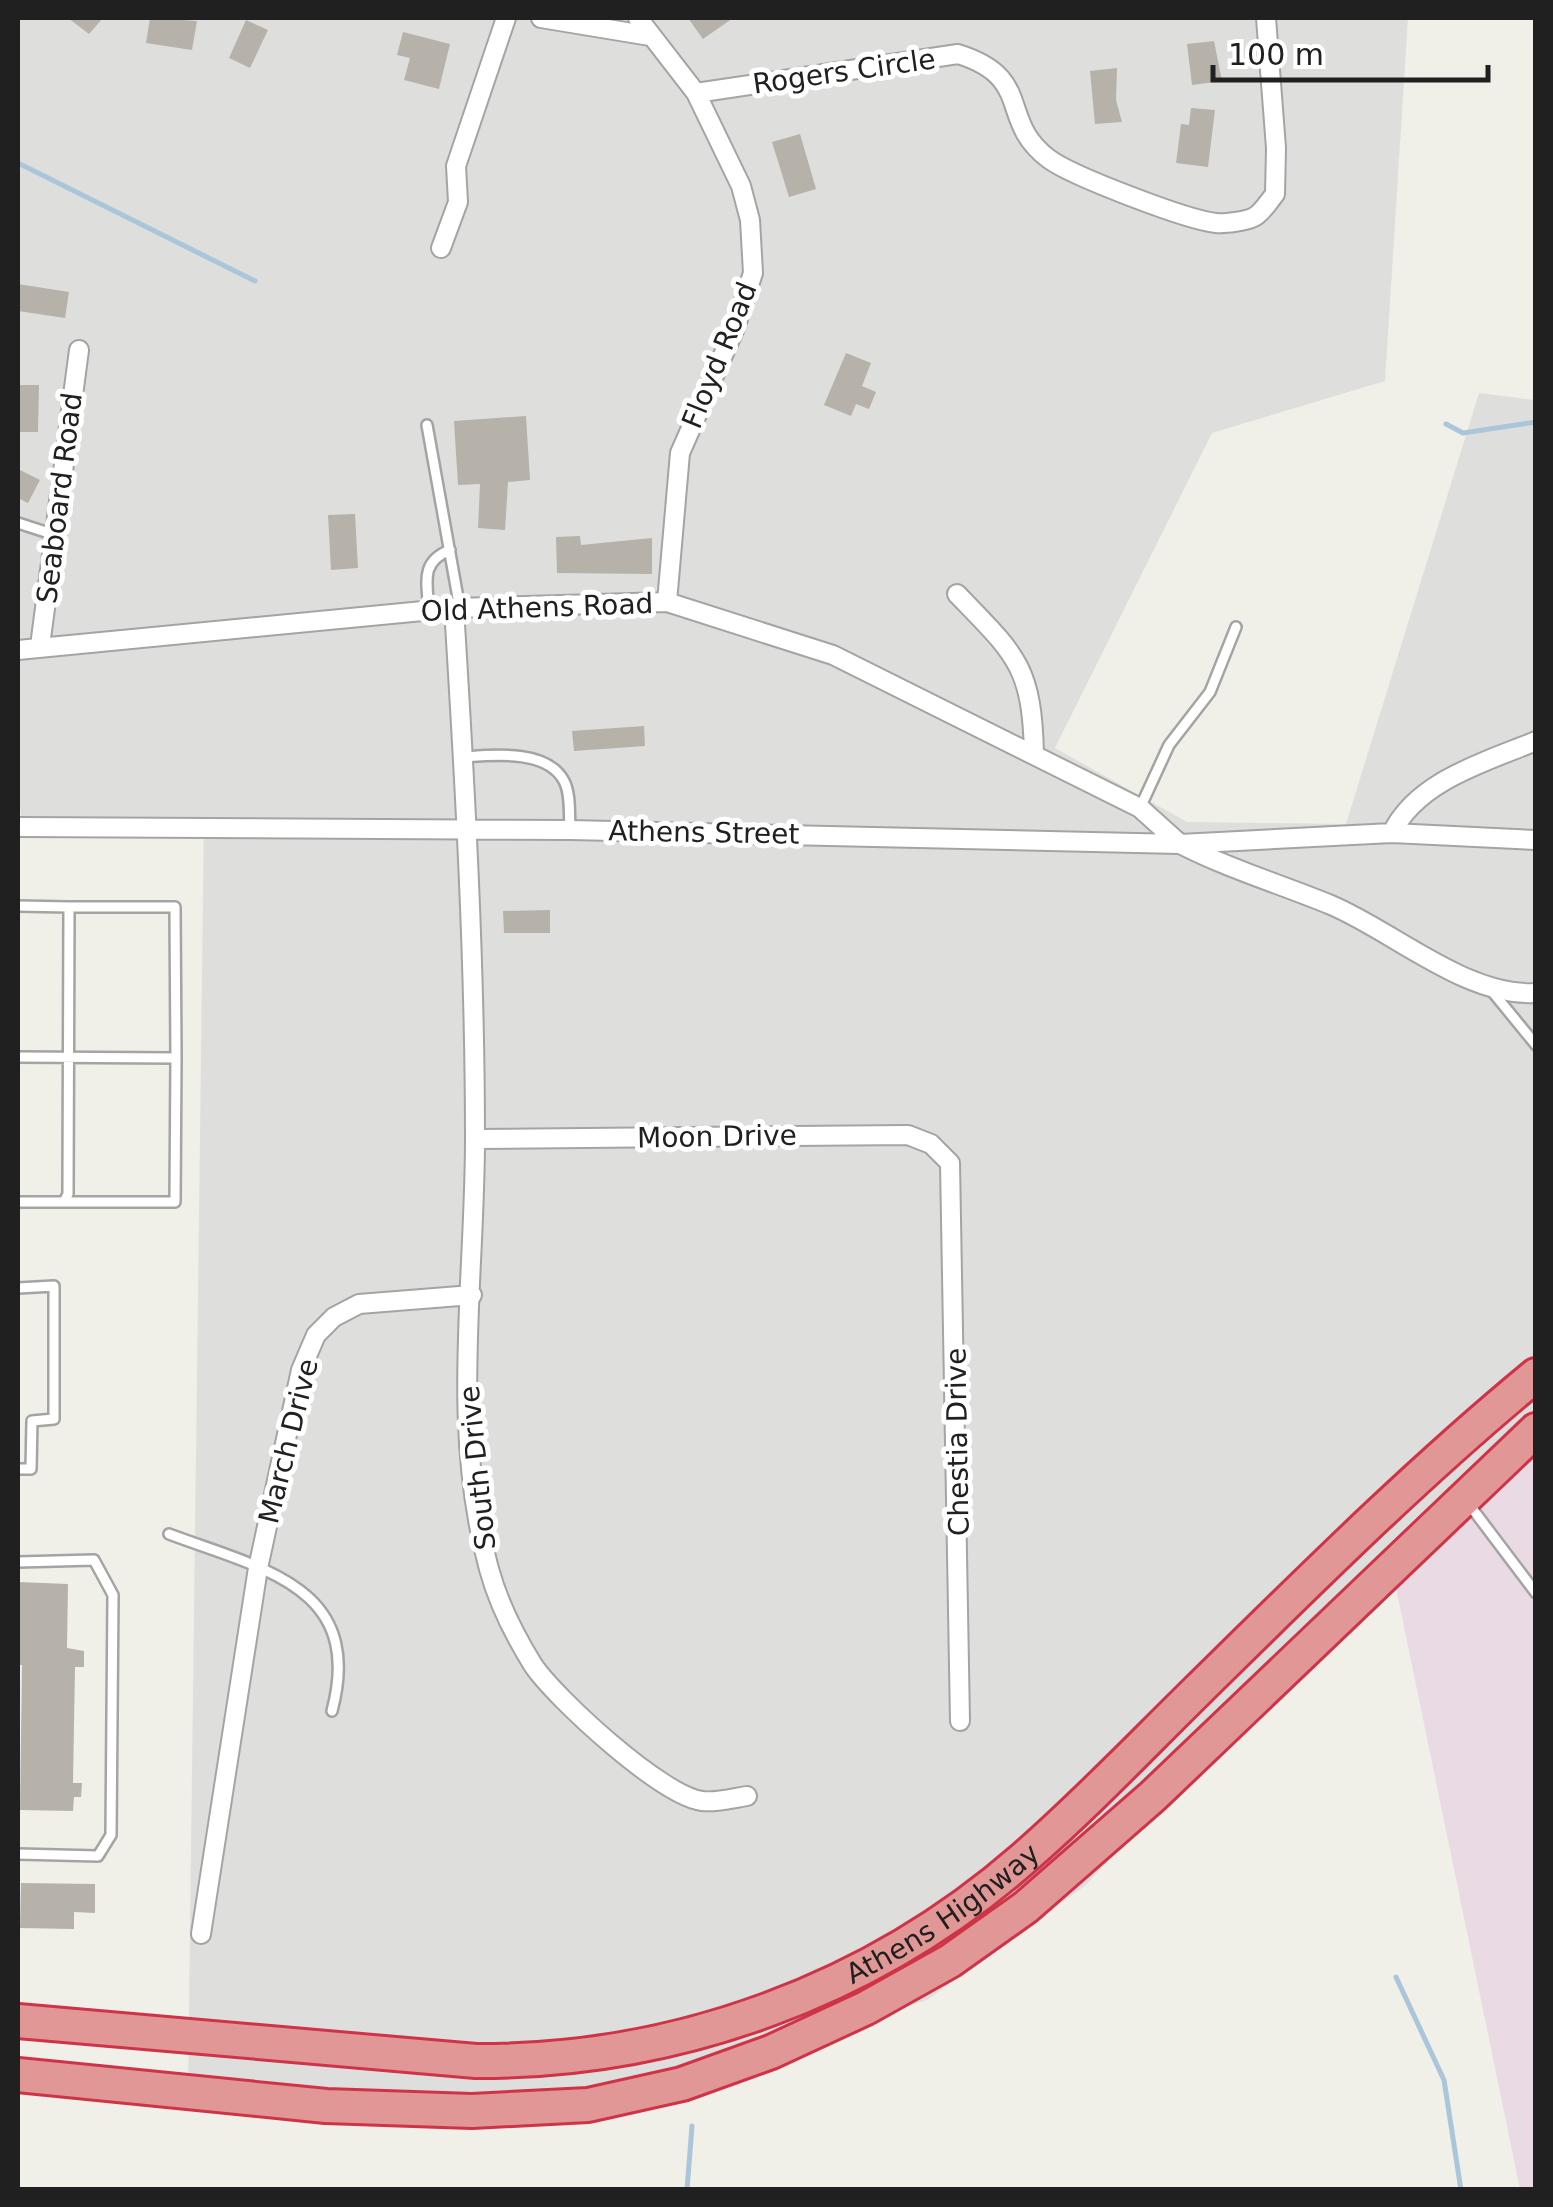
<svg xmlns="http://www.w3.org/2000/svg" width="1553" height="2207" font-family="'DejaVu Sans',sans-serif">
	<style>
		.residential { fill: #dededd }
		.industrial { fill: #e9dae3 }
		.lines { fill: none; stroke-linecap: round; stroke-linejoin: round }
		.stream { stroke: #abc6da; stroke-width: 5 }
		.building { fill: #b6b2aa }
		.lane-casing { stroke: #a4a4a4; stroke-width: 14 }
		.street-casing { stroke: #a4a4a4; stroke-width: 22 }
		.highway-casing { stroke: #cf3347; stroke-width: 38 }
		.lane { stroke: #fff; stroke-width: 9 }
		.street { stroke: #fff; stroke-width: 18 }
		.highway { stroke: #e19795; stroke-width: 32 }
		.labels { text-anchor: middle; stroke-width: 10; stroke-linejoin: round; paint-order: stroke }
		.street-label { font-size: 28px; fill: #202020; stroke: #fff }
	</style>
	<rect width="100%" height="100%" fill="#f0efe8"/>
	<path class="residential" d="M18 18H1408L1385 381 1212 433 1055 748 1187 822 1346 824 1479 393 1535 400V1423L1388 1549 1086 1885 927 2000 516 2124 188 2090 204 818 22 826 18 783Z"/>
	<path class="industrial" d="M1535 1423V2189H1520L1388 1549Z"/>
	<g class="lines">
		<path class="stream" d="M18 163 255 281
			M1446 424 1463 433 1536 422
			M1396 1977 1444 2080 1461 2190
			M687 2190 692 2126"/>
	</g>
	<path class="building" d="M68 18H103L89 34Z
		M150 18 197 21 192 50 146 43Z
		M688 18H733L703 39Z
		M246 20 268 30 250 68 229 58Z
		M403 32 450 44 439 89 404 80 410 58 397 55Z
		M1214 41 1222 81 1192 85 1187 44Z
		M1117 68 1116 100 1122 122 1095 124 1090 71Z
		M1191 108 1215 110 1208 167 1176 163 1181 124 1189 125Z
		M800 134 816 189 789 197 772 142Z
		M18 284 69 292 65 318 18 311Z
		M846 353 871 363 862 386 876 392 869 409 856 404 851 416 824 405Z
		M18 385H39L38 432H18Z
		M526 416 530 480 508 482 505 530 478 528 480 484 458 485 454 421Z
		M18 469 40 480 28 503 18 498Z
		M355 514 358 568 331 570 328 515Z
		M580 536 581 545 652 538V574L557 573 556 537Z
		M644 726 645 746 574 751 572 731Z
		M550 910V933H504L503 911Z
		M18 1582 68 1584 67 1648 84 1651V1667H75L73 1783H82L81 1797H74L73 1811 20 1810 22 1665H18Z
		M21 1883 95 1884V1913L74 1912V1929L20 1928Z"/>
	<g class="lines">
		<defs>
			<path id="lane" d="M427 425 460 609
				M18 523 55 535
				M429 611C427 582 420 562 450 550
				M464 757C493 755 547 749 564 781 571 794 569 816 570 830
				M1140 808 1169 745 1210 692 1236 627
				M18 906 69 907 68 1194 64 1202H18
				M1491 990 1536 1045
				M18 1057 176 1058 175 907H69
				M64 1202H175L176 1058
				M18 1288 54 1286V1419L32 1421 31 1469H18
				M1468 1503 1536 1593
				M169 1534C262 1569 365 1586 332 1711
				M18 1562 94 1560 113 1595 111 1835 98 1856 18 1854"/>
			<path id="street" d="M541 18 650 36
				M638 18 696 93 741 186 750 220 753 273 735 328 680 453 667 602
				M696 93 958 54C1035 78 997 120 1049 159 1072 176 1187 220 1216 223 1224 224 1247 221 1254 217 1262 213 1269 201 1275 194L1276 148 1266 18
				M441 248 458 202 456 166 506 18
				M957 594C1016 655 1032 666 1034 754
				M454 608C465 785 475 962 475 1139 475 1282 450 1428 489 1569 498 1602 515 1636 533 1665 556 1699 662 1796 702 1801 716 1803 734 1798 747 1796
				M40 646 79 350
				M18 650 454 608 667 602 833 655 1140 808 1180 844
				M18 827 570 830 1180 844C1229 869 1280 884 1331 905 1393 931 1466 997 1536 993
				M1392 833C1417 781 1485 762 1536 741
				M1180 844 1392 833 1536 840
				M475 1139 908 1135 931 1144 950 1163 960 1721
				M201 1934 258 1568 301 1370 316 1335 334 1317 359 1304 472 1295"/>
			<g id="highway">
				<path id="s1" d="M18 2021 476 2061C676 2062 872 1991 1024 1858 1085 1805 1141 1746 1198 1690 1308 1582 1417 1473 1536 1375"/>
				<path d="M18 2075 326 2106 472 2111 588 2105 682 2084 771 2052 866 2008 950 1961 1026 1907 1153 1796 1536 1430"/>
			</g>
		</defs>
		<use href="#lane" class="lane-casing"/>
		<use href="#street" class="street-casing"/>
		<use href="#highway" class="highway-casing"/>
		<use href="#lane" class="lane"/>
		<use href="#street" class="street"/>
		<use href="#highway" class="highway"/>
	</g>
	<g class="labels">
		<g class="street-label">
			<text transform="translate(844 71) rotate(-8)" y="10">Rogers Circle</text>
			<text transform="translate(719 355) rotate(-68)" y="10">Floyd Road</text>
			<text transform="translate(59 498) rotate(-83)" y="10">Seaboard Road</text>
			<text transform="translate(537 607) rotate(-2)" y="10">Old Athens Road</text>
			<text transform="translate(704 832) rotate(1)" y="10">Athens Street</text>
			<text transform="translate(717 1136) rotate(-1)" y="10">Moon Drive</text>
			<text transform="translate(288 1441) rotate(-76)" y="10">March Drive</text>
			<text transform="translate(957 1442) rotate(-91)" y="10">Chestia Drive</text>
			<text transform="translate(477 1468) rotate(-96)" y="10">South Drive</text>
			<text dy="10" stroke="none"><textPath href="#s1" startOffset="958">Athens Highway</textPath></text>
		</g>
	</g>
	<rect width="1553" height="2207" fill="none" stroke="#202020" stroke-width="40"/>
	<path d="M1213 65v15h275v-15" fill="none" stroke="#202020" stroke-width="5"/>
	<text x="1228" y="65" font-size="30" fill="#202020" stroke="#ffffff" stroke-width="8" paint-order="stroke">100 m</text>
</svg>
